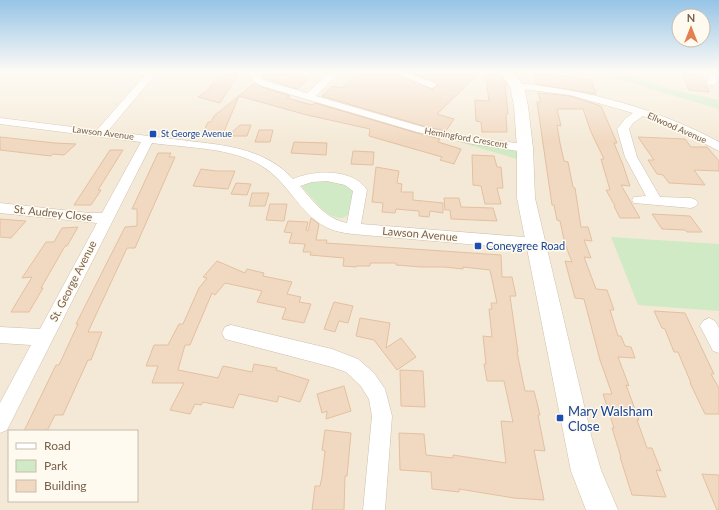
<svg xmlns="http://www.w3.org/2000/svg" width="719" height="510" font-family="Lato,sans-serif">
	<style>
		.residential { fill: #f4e9d6; fill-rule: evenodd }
		.green { fill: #d1eac6 }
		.building { fill: #f1d8c0; stroke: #e3c0a1 }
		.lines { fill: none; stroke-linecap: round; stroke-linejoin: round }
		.street-casing { stroke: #cebfae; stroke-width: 1 }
		.secondary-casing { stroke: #d1c0ab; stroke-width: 1 }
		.street { fill: #fff; fill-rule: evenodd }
		.secondary { fill: #fff; fill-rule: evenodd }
		.transit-dot { fill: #1a4fb4; stroke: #fffaef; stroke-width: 1.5 }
		.labels { text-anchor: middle; stroke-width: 3; stroke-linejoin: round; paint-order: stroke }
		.far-street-label { font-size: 9px; fill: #765f4c; stroke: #fffaef }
		.far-transit-label { font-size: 9px; fill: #164399; stroke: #fffaef; text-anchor: start }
		.street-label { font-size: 11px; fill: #765f4c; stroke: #fffaef }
		.transit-label { font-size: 11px; fill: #164399; stroke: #fffaef; text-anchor: start }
		.near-transit-label { font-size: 13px; fill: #164399; stroke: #fffaef; text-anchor: start }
	</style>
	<rect width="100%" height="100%" fill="#fcf6e8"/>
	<path class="residential" d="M0 71H719V510H0ZM9 431H137V501H9Z"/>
	<path class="green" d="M592 71H617L673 90 719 100V109Z
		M456 139 515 150 519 153 520 160 456 141Z
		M339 180 354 188 351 214C349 215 345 217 342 218 326 219 312 197 302 187L308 182Z
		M611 237 719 244V311L638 305Z"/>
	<path class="building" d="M222 71H240L220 103 198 97 208 90Z
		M269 71H274L307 80 297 89 262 77Z
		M363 71H388L432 89 438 85 436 82 408 71H481L437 114 454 119 446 131 423 126 322 96 333 86 341 88Z
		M485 71H498L507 85 505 86 508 114H506L507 132H482L481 122 476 121 475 100 489 101Z
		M533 71H551V74L556 75V76H575L577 79H591L596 94 536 84Z
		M681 71H700L709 92 689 90Z
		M255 83 262 87 290 96 287 98 312 105 315 103 417 133 440 139 438 142 461 149 454 164 440 160 442 157 369 136 370 129 307 115 239 96 223 134 203 133 208 122H211L214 116Z
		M538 93 570 96 601 106 617 143H614L623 165 630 186 621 185 640 218H620L614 206H615L606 190H610L601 159H604L591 132 583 109H557L561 126 557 125 560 143 564 161 568 162 573 187 575 188 581 227H588L592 241 584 240 591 258 584 257 596 289 607 290 614 310H610L618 336H621L625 346 631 347 635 358 618 357 629 386 626 385 639 420H637L647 448H652L661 471 656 470 666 497 632 495 620 457H621L612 428H614L603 394H612L600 360 584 299 575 298 565 261 572 262 565 244 560 221 557 220 554 205H552L538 109 537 102H541Z
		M240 125H251L247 136H228Z
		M259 130H273L270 142H255Z
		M0 137 55 143 76 144 64 155 53 154 51 156 0 150Z
		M638 137 685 139 691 147H707L719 161V171L694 170 705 185 669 183 663 175 657 174 648 160H654Z
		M294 142 327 143 326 155 291 153Z
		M110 150H123L98 190H101L91 205H74Z
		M353 151 374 152 373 165 351 164Z
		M158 153H171L169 157H175L135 248H127L88 332H102L91 360H88L63 415H55L47 431H24L56 365H59L78 324H76L125 227 137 226V209H132Z
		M472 155 494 156 497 167H501L503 188H497L501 204H485L481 186 473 185Z
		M376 167 399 171 397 183 402 184 401 192H413V200L443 203V213L430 211 429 217 419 216V211L396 209 395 213 382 212 383 203 372 202Z
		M201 169 216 171H235L228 189 193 186Z
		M236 183 251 184 247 195 231 194Z
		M252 193H269L265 206H249Z
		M444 198H459L461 207 493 208 497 221 451 219 450 210H445Z
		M270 204H287L284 221 266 220Z
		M652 214 690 216 702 232H687L685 230 662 229Z
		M311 218 319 224 316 240H327L326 243 501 255 502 277H512L516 296H510L518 352H517L525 391H534L540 415H538L545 451 534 450 544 500 514 498 459 489V492L432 489 431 472 400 470 399 433 424 434 426 455 453 458V455L506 463 501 421 513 422 504 381H487L484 364H486L483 336 492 337 489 309H492L491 303H497L490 270 463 267V269L444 267H422L396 265V263H370V266H356V267L343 266 344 258 310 255 311 252H303L305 244 289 243 292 233 284 232 288 221 308 222 306 230 308 231Z
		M0 219 26 221 11 238 0 237Z
		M78 227 67 246H65L41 288H43L29 312H11L32 277 22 278 46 242H54L62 228Z
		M217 261 245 273 247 269 264 273 263 276 292 282 287 294 301 297 299 302 311 304 304 323 282 319 286 308 257 302 262 291 225 283 215 295 212 293 190 345H185L178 370 218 378 223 366 252 372 254 364 277 368 276 370 309 380 300 402 279 396 277 402 239 394 233 408 203 402 201 405 195 404 190 414 170 410 184 383H152L158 366H146L154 345H168L179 324H183L199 288 207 278 203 277Z
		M334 302 353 306 348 323 339 321 335 332 324 329Z
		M654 311 685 313 714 374H711L719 388V414H705L690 383H691L678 352H674L665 329 662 328Z
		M360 318 390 323 386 348 401 338 416 357 397 370 374 340 356 336Z
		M400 370 423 371 425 407 401 406Z
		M344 386 351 411 326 419 327 411 322 413 317 394Z
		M325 430 351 433 347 476H345L344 510H312L315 486H320L322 477 325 451 322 450Z
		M702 474 719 475V510H717Z"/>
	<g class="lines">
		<defs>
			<path id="street" d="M113 71H158L108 131C132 134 156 137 181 140 221 145 264 147 293 179 314 170 353 168 367 190L361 224 536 238 541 240 543 244 541 248 536 250 353 234C343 233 333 231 324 226 298 211 287 181 262 166 231 147 187 148 152 143L7 430 0 433V403L31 345 0 343V327L40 329 97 223 0 213V203L89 213H102L141 142 0 124V118L97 130 145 75 117 74ZM327 181 345 185 353 191 347 223C326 219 313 201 300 186L312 182Z
				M251 71H261V78L266 81 307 93 331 71H341L316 96 423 127 473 138 525 144 529 145 531 148 529 151 525 152 473 144 417 132 262 86C255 83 250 79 251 71Z
				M389 71H403L435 83 437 85 432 88 429 87Z
				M719 72V78L715 85H709L707 83 710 75Z
				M517 83C588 90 656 108 719 142V151L682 132 643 116 633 123 629 129 637 157 660 197 691 198 696 200 698 203 696 206 691 208 634 203 632 200 634 197 646 196 625 157 617 129 625 119 633 113 570 95 514 88 512 86 514 84Z
				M709 318 715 321 719 328V353L713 351 700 326 703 321Z
				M231 325 332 349 358 359 374 373 385 389 392 416 385 510H363L372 416 369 399 360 385 346 372 332 367 225 339 222 333 225 327Z"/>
			<path id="secondary" d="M499 71H512L524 86 528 106 533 148 535 198 592 439 601 470 618 510H586L571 471 517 198V148L514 106 510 86Z"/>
		</defs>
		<use href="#street" class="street-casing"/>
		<use href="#secondary" class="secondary-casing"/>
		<use href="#street" class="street"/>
		<use href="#secondary" class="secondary"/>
	</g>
	<linearGradient id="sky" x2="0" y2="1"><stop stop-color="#96c4e7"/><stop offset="0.5" stop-color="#fefbf5"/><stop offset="1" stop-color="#fefbf5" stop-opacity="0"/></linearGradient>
	<rect width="719" height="143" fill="url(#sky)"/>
	<g class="transit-dot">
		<rect x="149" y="130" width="8" height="8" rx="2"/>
		<rect x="474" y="242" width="8" height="8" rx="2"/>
		<rect x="556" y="414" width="8" height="8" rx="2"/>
	</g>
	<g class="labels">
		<g class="far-street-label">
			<text transform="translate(677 128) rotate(24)" y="3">Ellwood Avenue</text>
			<text transform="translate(103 133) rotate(7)" y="3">Lawson Avenue</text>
			<text transform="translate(466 138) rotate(10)" y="3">Hemingford Crescent</text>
		</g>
		<g class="far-transit-label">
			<text x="161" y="137">St George Avenue</text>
		</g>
		<g class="street-label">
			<text transform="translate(53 213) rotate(6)" y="4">St. Audrey Close</text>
			<text transform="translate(420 234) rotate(5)" y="4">Lawson Avenue</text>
			<text transform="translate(73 281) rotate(-63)" y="4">St. George Avenue</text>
		</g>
		<g class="transit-label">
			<text x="486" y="250">Coneygree Road</text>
		</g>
		<g class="near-transit-label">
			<text x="568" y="416">Mary Walsham<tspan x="568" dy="15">Close</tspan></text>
		</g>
	</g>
	<rect x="8" y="430" width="130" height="72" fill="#fffaef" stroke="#c8bcae"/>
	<rect x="16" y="443" width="20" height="6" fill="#ffffff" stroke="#c8bcae"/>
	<text x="44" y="450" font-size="12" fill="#765f4c">Road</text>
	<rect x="16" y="460" width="20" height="12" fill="#d1eac6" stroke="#c8bcae"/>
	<text x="44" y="470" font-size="12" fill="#765f4c">Park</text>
	<rect x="16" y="480" width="20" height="12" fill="#f1d8c0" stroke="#c8bcae"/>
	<text x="44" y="490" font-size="12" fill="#765f4c">Building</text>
	<g transform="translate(691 28)"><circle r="19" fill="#fffaef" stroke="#c8bcae"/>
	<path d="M0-3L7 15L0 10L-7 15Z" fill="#e37f50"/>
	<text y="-6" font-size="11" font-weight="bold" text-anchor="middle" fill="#765f4c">N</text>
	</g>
</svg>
